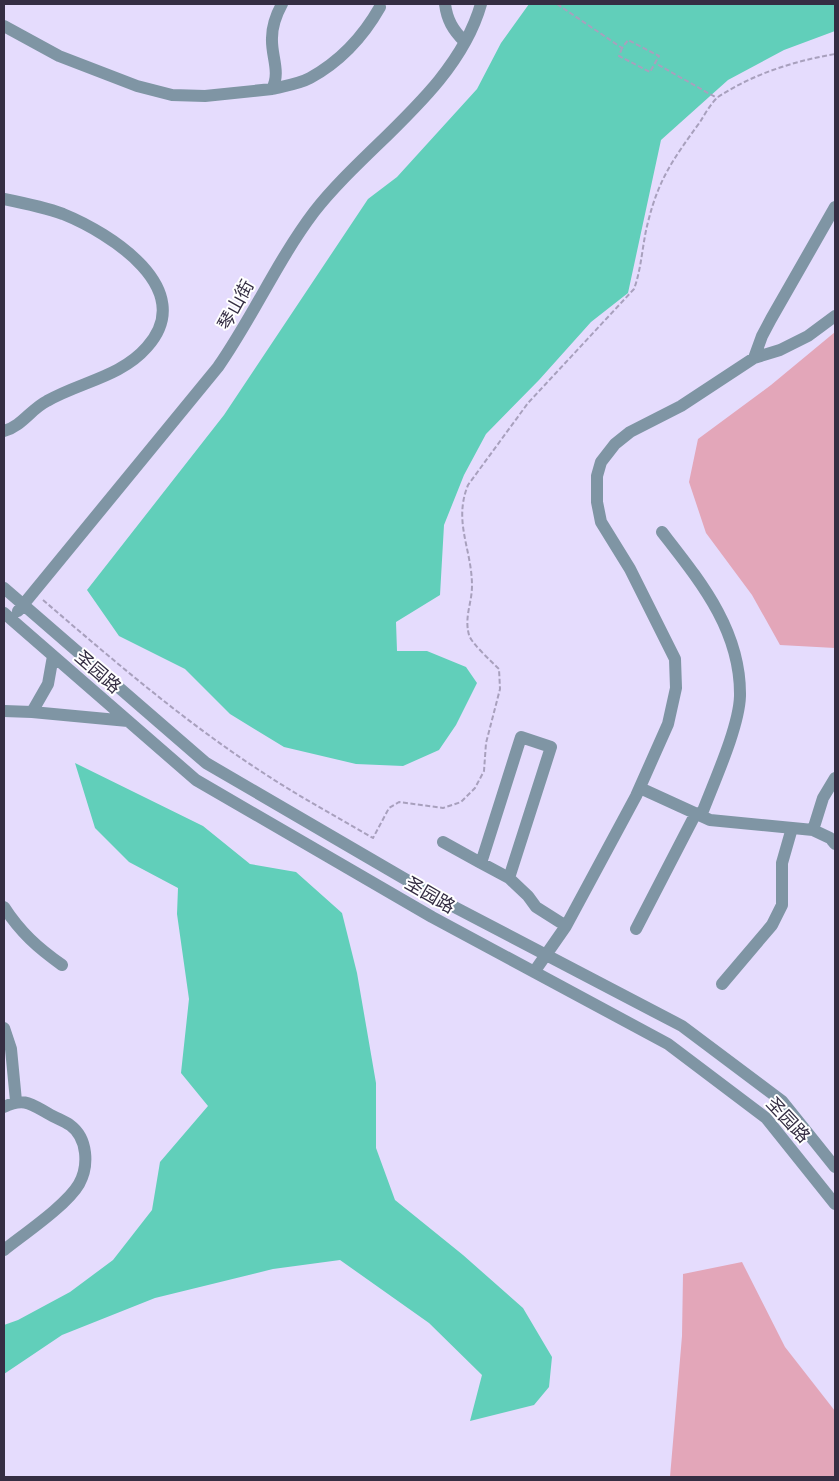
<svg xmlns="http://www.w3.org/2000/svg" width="839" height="1481" font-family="Karla,'Noto Sans SC',sans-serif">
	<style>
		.green { fill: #e3a6b9 }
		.water { fill: #61cfba }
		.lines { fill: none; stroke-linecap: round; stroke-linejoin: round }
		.path { stroke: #a8a0bd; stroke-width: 2; stroke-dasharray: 5 2.5; stroke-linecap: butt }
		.minor { stroke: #7f95a4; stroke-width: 12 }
		.labels { text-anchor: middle; stroke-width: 4; stroke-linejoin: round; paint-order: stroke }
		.street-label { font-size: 18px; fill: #352e43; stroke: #fff }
	</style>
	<rect width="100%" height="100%" fill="#e5dcfd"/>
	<path class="green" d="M835 332V648L780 645 752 595 706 533 689 482 698 439 771 385Z
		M742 1262 785 1347 835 1411V1477H670L682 1336 683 1274Z"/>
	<path class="water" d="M529 4H835V31L784 50 728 80 661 140 628 293 591 322 539 380 486 434 464 475 444 525 440 595 396 622 397 651H427L466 667 477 683 456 725 439 750 403 766 356 764 284 747 230 714 185 669 119 636 87 590 224 415 368 199 397 177 477 89 501 43Z
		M75 763 203 826 250 864 296 872 342 913 357 973 376 1083V1148L395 1200 463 1255 523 1308 552 1357 549 1387 534 1405 470 1421 482 1375 429 1323 340 1260 273 1269 155 1298 62 1335 4 1374V1325L18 1320 70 1292 113 1260 152 1210 160 1162 208 1106 181 1073 189 999 177 914 178 888 129 862 95 828Z"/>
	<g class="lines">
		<path class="path" d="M557 4 622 48 628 40 659 56 655 63 717 98
			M622 48 619 56 650 72 655 63
			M43 600C114 661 186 723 265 774 300 797 337 817 373 838L389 808 399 802 443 808 461 802 475 788 484 771 486 743 500 689 499 669C492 662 471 643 469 635 464 617 472 603 472 586 472 549 453 522 468 485L528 403 634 289C642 267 642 245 648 222 659 178 674 158 700 122 705 114 711 103 718 97 753 74 794 61 835 54"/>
		<path class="minor" d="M445 4C447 20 453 30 464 41
			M4 26 59 56 137 86 172 95 205 96 272 89C281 72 271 56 272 38 272 25 276 15 282 4
			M272 89C284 86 299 84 310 78 341 61 363 37 380 7
			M4 199C24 203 44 207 63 214 110 233 199 289 147 347 121 377 80 382 47 401 31 409 22 426 4 431
			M754 358 762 336 771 319 835 207
			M662 532C700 581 741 630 740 696 739 728 713 784 701 816
			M4 588 206 763 441 900 682 1026 782 1101 835 1167
			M18 611 218 367C253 317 277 261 314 212 366 145 457 89 481 4
			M4 613 196 780 432 917 668 1044 766 1118 835 1204
			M4 711 32 712 128 721
			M32 712 48 684 53 656
			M640 788 710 820 813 830 830 838 835 844
			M813 830 823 798 835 778
			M443 842 481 863
			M509 878 481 863 521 737 551 747 509 878 528 896 536 907 566 926
			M4 907C20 932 38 948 62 965
			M636 929 696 813
			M534 972 566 926 636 796 668 724 676 688 675 659 630 569 601 522 597 502V476L601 462 615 444 630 432 681 406 754 358 780 350 808 336 835 316
			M722 984 772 925 782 905V863L792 828
			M4 1028 11 1049 16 1101
			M4 1107C24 1097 31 1104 49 1114 56 1118 64 1121 70 1125 88 1138 89 1166 79 1184 67 1205 24 1234 4 1250"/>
	</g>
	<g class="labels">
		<g class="street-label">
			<text transform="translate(236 305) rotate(-61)" y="6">琴山街</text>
			<text transform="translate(98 672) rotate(41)" y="6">圣园路</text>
			<text transform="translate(430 895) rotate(30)" y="6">圣园路</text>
			<text transform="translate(788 1120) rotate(47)" y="6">圣园路</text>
		</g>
	</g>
	<rect width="839" height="1481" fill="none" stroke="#352e43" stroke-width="10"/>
</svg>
